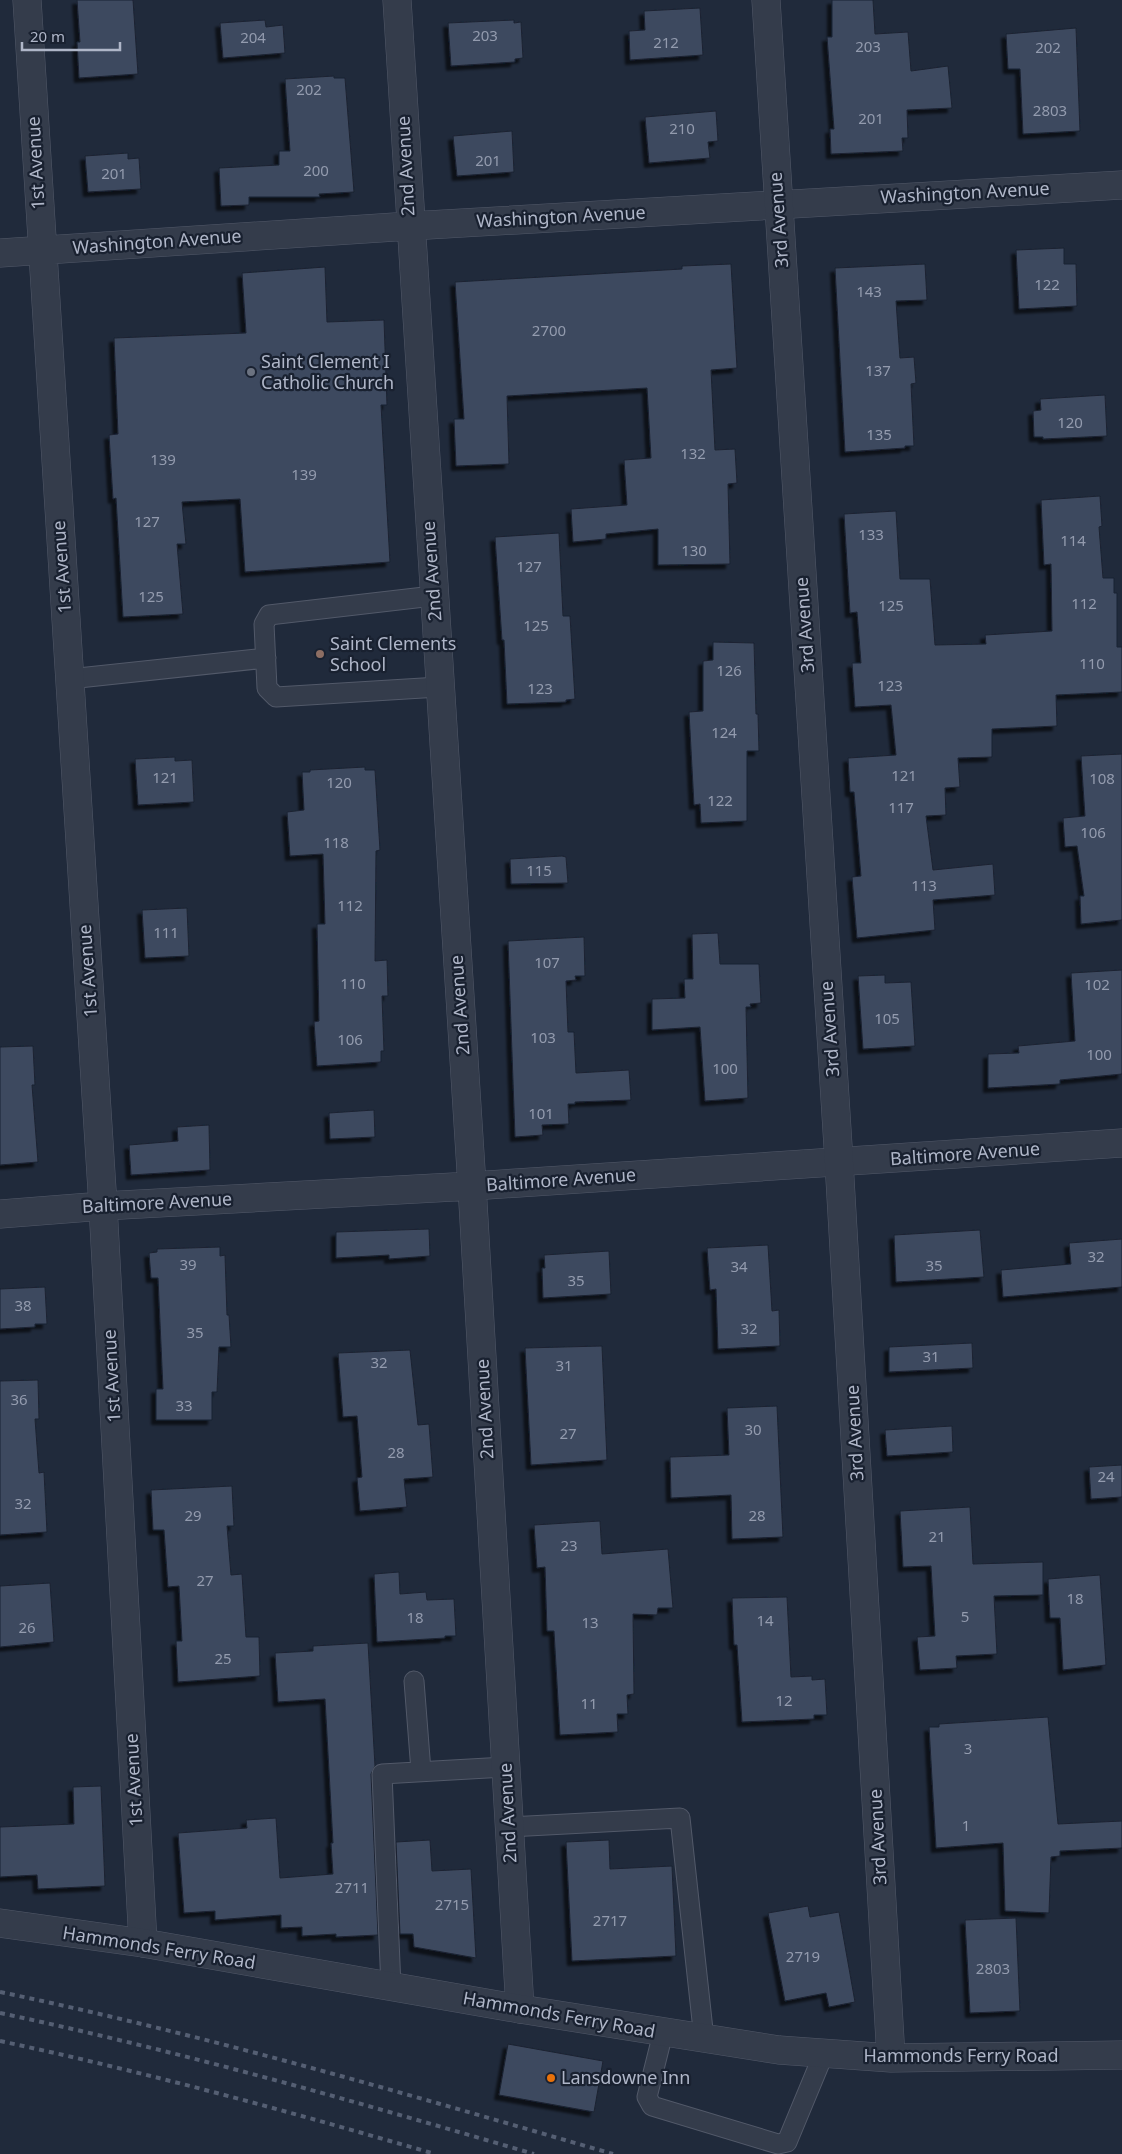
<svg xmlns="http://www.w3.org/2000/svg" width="1122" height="2154" font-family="'Noto Sans',sans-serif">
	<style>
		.building { fill: #3e495e; stroke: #1b2332; filter: url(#shadow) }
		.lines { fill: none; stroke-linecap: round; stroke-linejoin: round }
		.service-casing { stroke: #525969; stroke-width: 21 }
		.minor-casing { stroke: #525969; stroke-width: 29 }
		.tertiary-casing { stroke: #525969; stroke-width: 29 }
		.service { stroke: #343c4b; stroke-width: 19 }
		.minor { stroke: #343c4b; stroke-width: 28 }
		.tertiary { stroke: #343c4b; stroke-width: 28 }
		.rail { stroke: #555f73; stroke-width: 4; stroke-dasharray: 5 5; stroke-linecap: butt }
		.worship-dot { fill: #6b7280; stroke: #192130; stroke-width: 2 }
		.education-dot { fill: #8d6e63; stroke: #192130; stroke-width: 2 }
		.food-dot { fill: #e8710a; stroke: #192130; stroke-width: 2 }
		.labels { text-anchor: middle; stroke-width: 4.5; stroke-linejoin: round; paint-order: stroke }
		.number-label { font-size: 15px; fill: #939bae }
		.street-label { font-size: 18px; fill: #afb6c8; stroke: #192130 }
		.poi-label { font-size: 18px; fill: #afb6c8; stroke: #192130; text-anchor: start }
	</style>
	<defs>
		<filter id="shadow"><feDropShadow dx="-4.5" dy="4.5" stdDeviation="1" flood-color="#0009"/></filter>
	</defs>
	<rect width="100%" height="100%" fill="#202a3b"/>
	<path class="building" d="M77 0H133L138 74 79 78 77 42H80Z
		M832 0H873L875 34 908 32 911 71 948 66 952 108 907 110 908 138H902L903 151 831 154 830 129H834L827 37H832Z
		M700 8 703 55 630 60 629 31 645 30 644 11Z
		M265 20 266 27 283 25 285 53 223 58 220 23Z
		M514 20V23L521 22 523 58 515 59V62L451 66 448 23Z
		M1076 28 1080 131 1023 134 1020 69H1008L1006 34Z
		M334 76V78H345L354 192 319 194 320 197H249V205L221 206 219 168 279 165V151H290L285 79Z
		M716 111 718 141 708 142 710 158 649 163 645 117Z
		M512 131 514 172 457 176 453 136Z
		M128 153V159L139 158 141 189 88 192 85 156Z
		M1064 248V264H1076L1077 306 1019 309 1016 250Z
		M731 264 737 368 711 370 715 450 735 449 737 483 728 484 730 564 658 565V529L606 534V539L573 542 571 509 627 505 624 460 651 458 647 388 507 396 509 464 456 466 454 419H464L455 282 682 269V266Z
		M925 264 927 300 896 301 900 358 914 357 916 383 911 384 914 446H905V448L845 452 835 268Z
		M325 267 327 322 384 320 387 405H381L390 562 245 572 240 499 182 502 186 544H177L183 614 123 617 116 498 113 499 109 435 118 434 114 338 246 333 242 273Z
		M1105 395 1107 436 1043 439V437H1034L1033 411 1041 410 1040 399Z
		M1100 496 1102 526 1099 527 1103 578H1114V593H1117V647H1122V692L1056 695 1057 726 992 729V757L958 758 960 787 945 788 946 815 926 816 933 870 993 864 995 895 933 900 935 930 857 938 852 877 861 876 854 792H850L848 758 896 755 891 705 855 707 852 663H861L857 612 850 613 844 514 896 511 900 579H930L935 645 986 644 985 635 1052 631 1051 564 1044 565 1041 500Z
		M559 533 563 616H570L575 699 566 700V702L507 704 504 640H502L495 537Z
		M713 642 754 643 756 714H758L759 751H747V821L701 823 700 804 694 805 689 712 703 711V661L713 660Z
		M1122 754V920L1081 924 1080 896H1084L1077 846 1065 847 1063 818 1085 816 1081 756Z
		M175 757V761L192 760 194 802 138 805 135 759Z
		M365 767V770H375L380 850 376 851 375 961 387 960 388 996H382L384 1051H381V1062L317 1066 314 1022 319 1021 317 924H325L323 854 290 856 287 812 304 810 302 772H310V770Z
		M562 856 566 857 568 883 511 884 510 859Z
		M187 908 189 956 145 958 142 910Z
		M718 933 720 964H759L761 1003 750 1004 751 1007H746L748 1098 705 1101 700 1027 652 1030V999L685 998 684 979H693L692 934Z
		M584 937 585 976H575L576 980 566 981 568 1032H574L576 1073 629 1070 631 1100 575 1102V1104H568L569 1124 542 1125 543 1135 515 1137 508 941Z
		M1122 970V1074L1060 1080V1084L988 1088V1054L1019 1053 1018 1046 1075 1041 1071 973Z
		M885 975V983L911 982 915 1046 863 1049 858 976Z
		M33 1046 35 1085H32L38 1162 0 1165V1047Z
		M374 1110 375 1137 330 1139 329 1113Z
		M209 1125 210 1170 131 1175 129 1145 178 1141 177 1127Z
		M429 1229 430 1256 389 1259V1255L336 1258V1232Z
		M980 1230 984 1277 896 1282 894 1235Z
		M1122 1239V1287L1003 1297 1001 1270 1071 1264 1069 1243Z
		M768 1245 772 1311 779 1310 780 1346 718 1349 716 1289 710 1290 707 1248Z
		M220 1247V1256L225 1255 227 1315H229L231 1347H219L217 1392H212V1420H156V1389H163L158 1278H151L149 1253 157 1252V1249Z
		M609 1251 611 1294 543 1298 542 1268H545L544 1255Z
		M45 1287 47 1324H35V1327L0 1329V1289Z
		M972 1343 973 1368 889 1372V1347Z
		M602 1346 607 1460 531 1465 525 1348Z
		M410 1350 418 1425 429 1424 433 1477 404 1479 407 1507 360 1511 357 1478 362 1477 357 1416 343 1417 338 1353Z
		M38 1380 39 1419H35L39 1473 44 1472 47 1532 0 1535V1381Z
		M777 1406 783 1537 732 1539 731 1495 671 1498 670 1457 729 1455 727 1408Z
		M952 1426 953 1452 887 1456 885 1430Z
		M1122 1465V1497L1091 1499 1089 1467Z
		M232 1486 234 1526H227L231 1575 242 1574 246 1637H259L260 1676 178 1682 176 1641H182L179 1586 168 1587 164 1530H153L151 1490Z
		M970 1507 973 1564 1043 1562V1595L994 1596 997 1654 956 1656 957 1668 920 1670 917 1637 935 1636 931 1566 903 1567 900 1511Z
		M600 1521 602 1554 668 1549 673 1608H658L657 1615 633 1614 634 1694 627 1695 628 1714H617L618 1732 560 1735 554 1631H547L545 1567 537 1568 534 1525Z
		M399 1572 400 1594 426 1592 427 1600 454 1599 456 1636H445V1638L377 1642 374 1574Z
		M1100 1575 1106 1665 1063 1670 1060 1618H1050L1048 1579Z
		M50 1583 54 1642 0 1647V1586Z
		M787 1597 791 1677 812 1676V1680L825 1679 827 1715H814V1719L742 1722 737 1645H734L732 1598Z
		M368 1643 375 1766 371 1774 378 1935 336 1937V1934L302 1936V1927L281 1928V1915L215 1920V1911L184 1913 178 1833 247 1828 246 1820 276 1818 280 1878 333 1874 331 1843H333L325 1699 278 1702 275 1653 313 1651V1646Z
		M1048 1717 1058 1824 1122 1821V1848L1060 1851V1856L1051 1857 1049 1913 1005 1911 1003 1843 936 1848 929 1727H939V1724Z
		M101 1786 105 1886 38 1889 37 1875 0 1877V1827L74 1824 73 1787Z
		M430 1840 432 1871 471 1869 476 1958 414 1947 413 1934H400L396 1842Z
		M609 1840 610 1869 672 1866 676 1956 572 1961 566 1842Z
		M808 1906 810 1917 839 1912 855 2002 829 2007 826 1993 785 2001 768 1913Z
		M1016 1918 1020 2011 970 2013 965 1920Z
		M508 2044 603 2061 594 2112 499 2095Z"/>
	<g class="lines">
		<defs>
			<path id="service" d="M433 596 269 615 264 624 267 688 276 697 439 687
				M69 679 266 658
				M414 1681 421 1771
				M509 1827 680 1818 704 2039
				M391 1987 382 1774 505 1767
				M663 2033 647 2097 652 2106 778 2144 787 2142 824 2053"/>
			<path id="minor" d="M27 0 103 1206 143 1943
				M397 0 472 1186 520 2009
				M0 253 410 226 1122 185
				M0 1214 103 1206 472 1186 1122 1143"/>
			<path id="tertiary" d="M766 0 839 1162 891 2058
				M0 1923 143 1943 520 2009 779 2050 891 2058 1122 2055"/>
		</defs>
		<use href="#service" class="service-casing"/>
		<use href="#minor" class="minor-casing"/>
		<use href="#tertiary" class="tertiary-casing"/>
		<use href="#service" class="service"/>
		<use href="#minor" class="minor"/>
		<use href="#tertiary" class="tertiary"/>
		<path class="rail" d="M0 1992C207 2035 410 2095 613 2154
			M0 2013C180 2051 357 2102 534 2154
			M0 2041C146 2072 291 2112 435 2154"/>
	</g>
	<circle class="worship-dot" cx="251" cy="372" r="5"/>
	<circle class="education-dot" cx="320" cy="654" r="5"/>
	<circle class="food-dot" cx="551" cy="2078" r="5"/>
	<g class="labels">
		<g class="number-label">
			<text x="485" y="41">203</text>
			<text x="253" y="43">204</text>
			<text x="666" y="48">212</text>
			<text x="868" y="52">203</text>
			<text x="1048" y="53">202</text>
			<text x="309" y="95">202</text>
			<text x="1050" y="116">2803</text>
			<text x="871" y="124">201</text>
			<text x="682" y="134">210</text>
			<text x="488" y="166">201</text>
			<text x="316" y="176">200</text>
			<text x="114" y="179">201</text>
			<text x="1047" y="290">122</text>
			<text x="869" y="297">143</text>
			<text x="549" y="336">2700</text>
			<text x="878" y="376">137</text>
			<text x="1070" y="428">120</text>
			<text x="879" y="440">135</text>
			<text x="693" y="459">132</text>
			<text x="163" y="465">139</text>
			<text x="304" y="480">139</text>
			<text x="147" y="527">127</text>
			<text x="871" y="540">133</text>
			<text x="1073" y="546">114</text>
			<text x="694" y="556">130</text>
			<text x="529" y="572">127</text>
			<text x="151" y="602">125</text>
			<text x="1084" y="609">112</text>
			<text x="891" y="611">125</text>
			<text x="536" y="631">125</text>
			<text x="1092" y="669">110</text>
			<text x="729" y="676">126</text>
			<text x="890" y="691">123</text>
			<text x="540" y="694">123</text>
			<text x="724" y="738">124</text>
			<text x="904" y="781">121</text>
			<text x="165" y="783">121</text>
			<text x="1102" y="784">108</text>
			<text x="339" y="788">120</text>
			<text x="720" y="806">122</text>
			<text x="901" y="813">117</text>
			<text x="1093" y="838">106</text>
			<text x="336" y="848">118</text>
			<text x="539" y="876">115</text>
			<text x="924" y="891">113</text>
			<text x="350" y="911">112</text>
			<text x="166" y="938">111</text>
			<text x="547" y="968">107</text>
			<text x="353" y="989">110</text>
			<text x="1097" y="990">102</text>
			<text x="887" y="1024">105</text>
			<text x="543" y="1043">103</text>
			<text x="350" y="1045">106</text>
			<text x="1099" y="1060">100</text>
			<text x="725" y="1074">100</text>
			<text x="541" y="1119">101</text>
			<text x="1096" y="1262">32</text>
			<text x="188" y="1270">39</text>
			<text x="934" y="1271">35</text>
			<text x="739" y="1272">34</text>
			<text x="576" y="1286">35</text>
			<text x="23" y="1311">38</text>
			<text x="749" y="1334">32</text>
			<text x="195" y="1338">35</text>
			<text x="931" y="1362">31</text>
			<text x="379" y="1368">32</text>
			<text x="564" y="1371">31</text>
			<text x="19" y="1405">36</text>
			<text x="184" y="1411">33</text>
			<text x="753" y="1435">30</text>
			<text x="568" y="1439">27</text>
			<text x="396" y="1458">28</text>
			<text x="1106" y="1482">24</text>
			<text x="23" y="1509">32</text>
			<text x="193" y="1521">29</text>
			<text x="757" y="1521">28</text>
			<text x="937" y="1542">21</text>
			<text x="569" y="1551">23</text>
			<text x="205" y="1586">27</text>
			<text x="1075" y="1604">18</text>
			<text x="965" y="1622">5</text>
			<text x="415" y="1623">18</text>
			<text x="765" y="1626">14</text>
			<text x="590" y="1628">13</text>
			<text x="27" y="1633">26</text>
			<text x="223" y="1664">25</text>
			<text x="784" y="1706">12</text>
			<text x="589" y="1709">11</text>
			<text x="968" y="1754">3</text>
			<text x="966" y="1831">1</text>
			<text x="352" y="1893">2711</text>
			<text x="452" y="1910">2715</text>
			<text x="610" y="1926">2717</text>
			<text x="803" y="1962">2719</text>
			<text x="993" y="1974">2803</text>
		</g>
		<g class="street-label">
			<text transform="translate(36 163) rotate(-93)" y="6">1st Avenue</text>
			<text transform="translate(406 166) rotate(-93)" y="6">2nd Avenue</text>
			<text transform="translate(965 193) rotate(-3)" y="6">Washington Avenue</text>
			<text transform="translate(561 217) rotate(-3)" y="6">Washington Avenue</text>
			<text transform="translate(779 220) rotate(-94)" y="6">3rd Avenue</text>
			<text transform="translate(157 242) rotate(-4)" y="6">Washington Avenue</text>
			<text transform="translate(62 567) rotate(-94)" y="6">1st Avenue</text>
			<text transform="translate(432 571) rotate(-94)" y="6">2nd Avenue</text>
			<text transform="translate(805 625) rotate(-94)" y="6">3rd Avenue</text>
			<text transform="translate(88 971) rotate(-94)" y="6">1st Avenue</text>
			<text transform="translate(460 1005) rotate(-94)" y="6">2nd Avenue</text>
			<text transform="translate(830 1029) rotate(-94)" y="6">3rd Avenue</text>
			<text transform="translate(965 1154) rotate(-4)" y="6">Baltimore Avenue</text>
			<text transform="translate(561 1180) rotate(-4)" y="6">Baltimore Avenue</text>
			<text transform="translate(157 1203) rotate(-3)" y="6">Baltimore Avenue</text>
			<text transform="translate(112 1376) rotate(-93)" y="6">1st Avenue</text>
			<text transform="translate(485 1409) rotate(-93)" y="6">2nd Avenue</text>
			<text transform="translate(855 1433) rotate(-93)" y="6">3rd Avenue</text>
			<text transform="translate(134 1780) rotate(-93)" y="6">1st Avenue</text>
			<text transform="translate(508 1813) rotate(-93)" y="6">2nd Avenue</text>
			<text transform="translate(878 1837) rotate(-93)" y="6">3rd Avenue</text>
			<text transform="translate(159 1948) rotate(9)" y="6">Hammonds Ferry Road</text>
			<text transform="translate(559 2015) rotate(10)" y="6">Hammonds Ferry Road</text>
			<text x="961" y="2062">Hammonds Ferry Road</text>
		</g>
		<g class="poi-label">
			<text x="261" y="368">Saint Clement I<tspan x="261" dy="21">Catholic Church</tspan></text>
			<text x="330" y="650">Saint Clements<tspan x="330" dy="21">School</tspan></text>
			<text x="561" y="2084">Lansdowne Inn</text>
		</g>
	</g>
	<path d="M22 42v8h98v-8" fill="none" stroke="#afb6c8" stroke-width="2.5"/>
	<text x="30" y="42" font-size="15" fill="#afb6c8" stroke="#192130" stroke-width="4" paint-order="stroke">20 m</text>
</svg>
